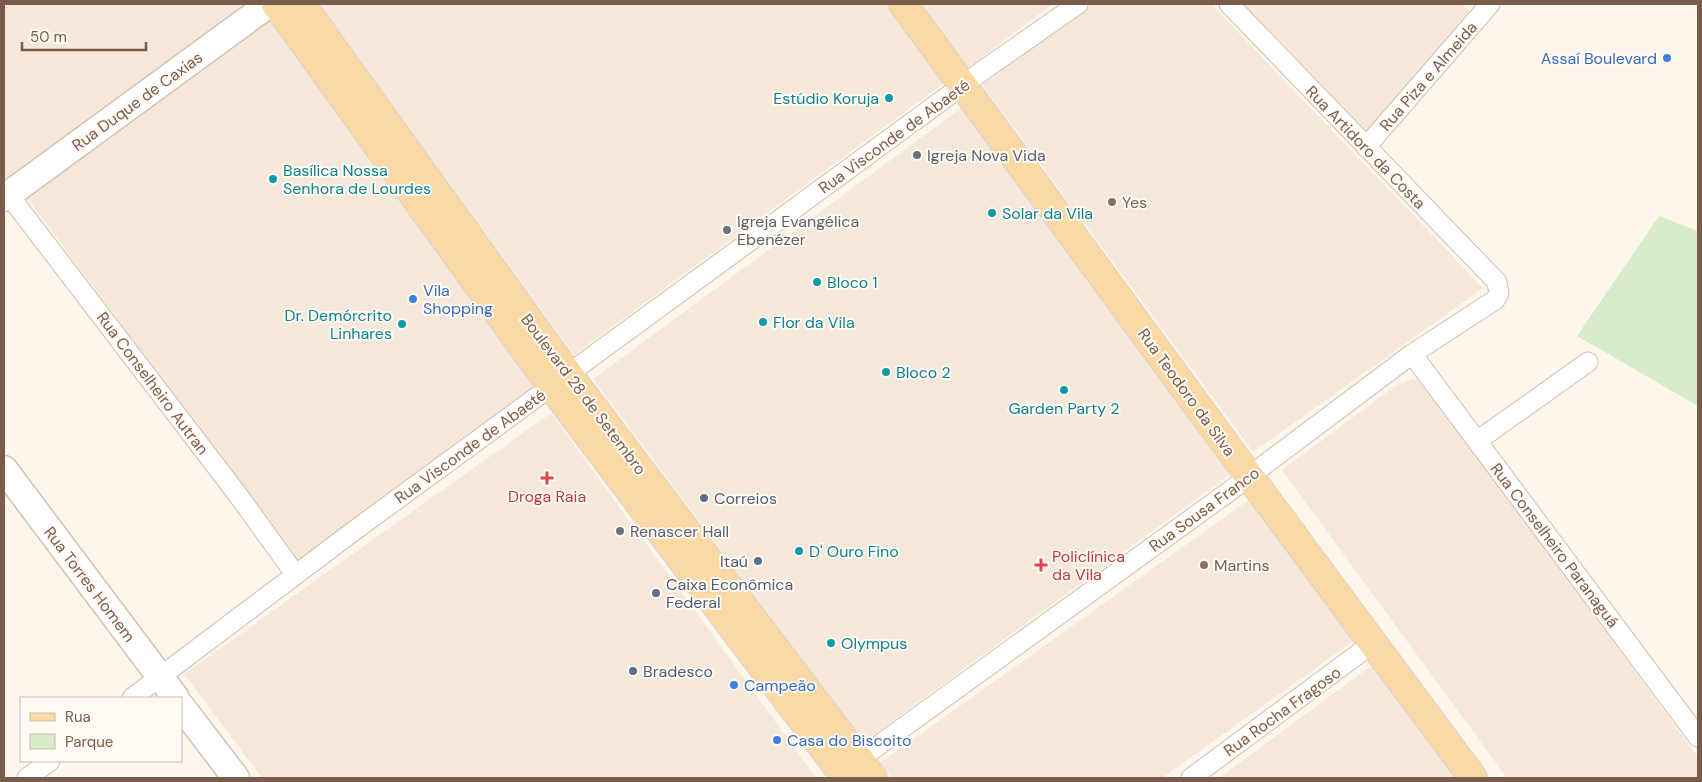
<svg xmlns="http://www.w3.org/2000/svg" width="1702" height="782" font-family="'DM Sans',sans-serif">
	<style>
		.residential { fill: #f5e8da }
		.green { fill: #d8ecc9 }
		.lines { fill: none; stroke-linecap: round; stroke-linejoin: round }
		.street-casing { stroke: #d1beb0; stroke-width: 21 }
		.secondary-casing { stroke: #d6c0b0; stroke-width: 29 }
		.primary-casing { stroke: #dad1cd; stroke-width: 30 }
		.street { stroke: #fff; stroke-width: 19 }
		.secondary { stroke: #fff; stroke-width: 26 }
		.primary { stroke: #fbd9a5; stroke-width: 28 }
		.shop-dot { fill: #3f7fe0; stroke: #fffaf3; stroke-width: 2 }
		.culture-dot { fill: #0f9aa8; stroke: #fffaf3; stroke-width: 2 }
		.worship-dot { fill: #6b7280; stroke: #fffaf3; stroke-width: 2 }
		.education-dot { fill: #8d6e63; stroke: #fffaf3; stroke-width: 2 }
		.health-dot { fill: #e0444e; stroke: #fffaf3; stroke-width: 2 }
		.service-dot { fill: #5c6f8a; stroke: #fffaf3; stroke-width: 2 }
		.labels { text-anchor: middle; stroke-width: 4; stroke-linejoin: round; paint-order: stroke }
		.shop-label { font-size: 16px; fill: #366cbe; stroke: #fffaf3; text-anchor: start }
		.street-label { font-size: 16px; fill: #7a5c4d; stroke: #fffaf3 }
		.culture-label { font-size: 16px; fill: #0d838f; stroke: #fffaf3; text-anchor: start }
		.worship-label { font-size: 16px; fill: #5b616d; stroke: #fffaf3; text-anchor: start }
		.education-label { font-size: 16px; fill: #785e54; stroke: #fffaf3; text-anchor: start }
		.health-label { font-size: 16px; fill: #be3a42; stroke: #fffaf3 }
		.service-label { font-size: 16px; fill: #4e5e75; stroke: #fffaf3; text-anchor: start }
	</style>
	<rect width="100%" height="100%" fill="#fdf6ec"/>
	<path class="residential" d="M4 4H255L4 183Z
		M319 4H886L944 83 574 355Z
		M920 4H1053L968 68Z
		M1092 4H1211L1483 288 1253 452 982 85Z
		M1241 4H1461L1470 11 1366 135Z
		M272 18 534 389 298 562 27 198Z
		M964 106 1229 475 864 742 593 379Z
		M1411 379 1421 380 1698 757V778H1507L1282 470 1399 383 1403 384Z
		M551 413 815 776 812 778H262L184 674Z
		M1250 499 1355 640 1162 778H892L880 763Z
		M1371 666 1454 778H1219Z"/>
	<path class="green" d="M1659 216 1698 231V406L1577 336Z"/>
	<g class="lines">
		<defs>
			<path id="street" d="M1366 147 1490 4
				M8 194 238 495 295 574
				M1412 354 1698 737
				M1477 441 1588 362
				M132 698 351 533 985 69 1078 4
				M850 766 1227 493 1412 354 1495 300 1499 293 1497 282 1229 4
				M27 778 50 761
				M1191 778 1373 643"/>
			<path id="secondary" d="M4 198 269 4
				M4 469 176 698
				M181 706 236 778"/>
			<path id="primary" d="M276 4 551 386 846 778
				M301 4 568 374 873 778
				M903 4 1249 476 1473 778"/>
		</defs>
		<use href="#street" class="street-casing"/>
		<use href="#secondary" class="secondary-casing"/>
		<use href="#primary" class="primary-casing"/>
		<use href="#street" class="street"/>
		<use href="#secondary" class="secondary"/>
		<use href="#primary" class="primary"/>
	</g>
	<g class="shop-dot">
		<circle cx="1667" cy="58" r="5"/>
		<circle cx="413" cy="299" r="5"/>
		<circle cx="734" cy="685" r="5"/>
		<circle cx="777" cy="740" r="5"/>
	</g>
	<g class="culture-dot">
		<circle cx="889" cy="98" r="5"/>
		<circle cx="273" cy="179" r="5"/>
		<circle cx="992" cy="213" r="5"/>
		<circle cx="817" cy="282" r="5"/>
		<circle cx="763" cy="322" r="5"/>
		<circle cx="402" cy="324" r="5"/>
		<circle cx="886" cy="372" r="5"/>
		<circle cx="1064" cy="390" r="5"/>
		<circle cx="799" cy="551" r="5"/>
		<circle cx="831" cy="643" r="5"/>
	</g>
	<g class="worship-dot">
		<circle cx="917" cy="155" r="5"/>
		<circle cx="727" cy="230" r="5"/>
		<circle cx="620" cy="531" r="5"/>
	</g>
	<g class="education-dot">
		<circle cx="1112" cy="202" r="5"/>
		<circle cx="1204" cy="565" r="5"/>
	</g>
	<g class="health-dot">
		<path d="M544.5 470.5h5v5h5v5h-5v5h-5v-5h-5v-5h5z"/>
		<path d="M1038.5 557.5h5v5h5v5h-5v5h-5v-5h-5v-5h5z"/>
	</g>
	<g class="service-dot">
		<circle cx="704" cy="498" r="5"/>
		<circle cx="758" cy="561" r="5"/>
		<circle cx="656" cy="593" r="5"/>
		<circle cx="633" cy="671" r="5"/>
	</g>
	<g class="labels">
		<g class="shop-label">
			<text x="1657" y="64" text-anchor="end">Assaí Boulevard</text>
			<text x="423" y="296">Vila<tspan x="423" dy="18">Shopping</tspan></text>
			<text x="744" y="691">Campeão</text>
			<text x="787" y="746">Casa do Biscoito</text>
		</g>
		<g class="street-label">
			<text transform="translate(1428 76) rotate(-49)" y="6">Rua Piza e Almeida</text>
			<text transform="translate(137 101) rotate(-36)" y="6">Rua Duque de Caxias</text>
			<text transform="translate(894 136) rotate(-36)" y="6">Rua Visconde de Abaeté</text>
			<text transform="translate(1366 147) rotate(46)" y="6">Rua Artidoro da Costa</text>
			<text transform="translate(153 383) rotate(53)" y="6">Rua Conselheiro Autran</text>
			<text transform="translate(1187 392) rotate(54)" y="6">Rua Teodoro da Silva</text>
			<text transform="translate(584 394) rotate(53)" y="6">Boulevard 28 de Setembro</text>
			<text transform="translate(470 446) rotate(-36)" y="6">Rua Visconde de Abaeté</text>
			<text transform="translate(1204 509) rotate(-36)" y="6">Rua Sousa Franco</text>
			<text transform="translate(1555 545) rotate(53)" y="6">Rua Conselheiro Paranaguá</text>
			<text transform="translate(90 584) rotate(53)" y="6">Rua Torres Homem</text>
			<text transform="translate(1282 711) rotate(-36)" y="6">Rua Rocha Fragoso</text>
		</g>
		<g class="culture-label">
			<text x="879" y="104" text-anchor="end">Estúdio Koruja</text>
			<text x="283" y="176">Basílica Nossa<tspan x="283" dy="18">Senhora de Lourdes</tspan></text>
			<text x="1002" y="219">Solar da Vila</text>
			<text x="827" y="288">Bloco 1</text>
			<text x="392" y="321" text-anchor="end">Dr. Demórcrito<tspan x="392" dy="18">Linhares</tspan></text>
			<text x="773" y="328">Flor da Vila</text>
			<text x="896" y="378">Bloco 2</text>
			<text x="1064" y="414" text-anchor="middle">Garden Party 2</text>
			<text x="809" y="557">D' Ouro Fino</text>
			<text x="841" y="649">Olympus</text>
		</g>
		<g class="worship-label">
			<text x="927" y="161">Igreja Nova Vida</text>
			<text x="737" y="227">Igreja Evangélica<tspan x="737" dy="18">Ebenézer</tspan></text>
			<text x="630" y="537">Renascer Hall</text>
		</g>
		<g class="education-label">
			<text x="1122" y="208">Yes</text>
			<text x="1214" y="571">Martins</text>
		</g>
		<g class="health-label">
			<text x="547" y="502">Droga Raia</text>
			<text x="1052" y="562" text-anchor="start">Policlínica<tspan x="1052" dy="18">da Vila</tspan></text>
		</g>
		<g class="service-label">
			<text x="714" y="504">Correios</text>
			<text x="748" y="567" text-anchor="end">Itaú</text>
			<text x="666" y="590">Caixa Econômica<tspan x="666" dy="18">Federal</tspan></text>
			<text x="643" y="677">Bradesco</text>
		</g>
	</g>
	<rect width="1702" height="782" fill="none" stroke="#7a5c4d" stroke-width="10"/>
	<rect x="20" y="697" width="162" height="65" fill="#fffaf3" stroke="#cabbb1"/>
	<rect x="30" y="713" width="25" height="8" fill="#fbd9a5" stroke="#cabbb1"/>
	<text x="65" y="722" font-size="15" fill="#7a5c4d">Rua</text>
	<rect x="30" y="734" width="25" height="15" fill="#d8ecc9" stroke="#cabbb1"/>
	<text x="65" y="747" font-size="15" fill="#7a5c4d">Parque</text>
	<path d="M22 42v8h124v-8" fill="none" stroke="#7a5c4d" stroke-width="2.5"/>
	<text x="30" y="42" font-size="15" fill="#7a5c4d" stroke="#fffaf3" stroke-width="4" paint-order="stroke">50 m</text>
</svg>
